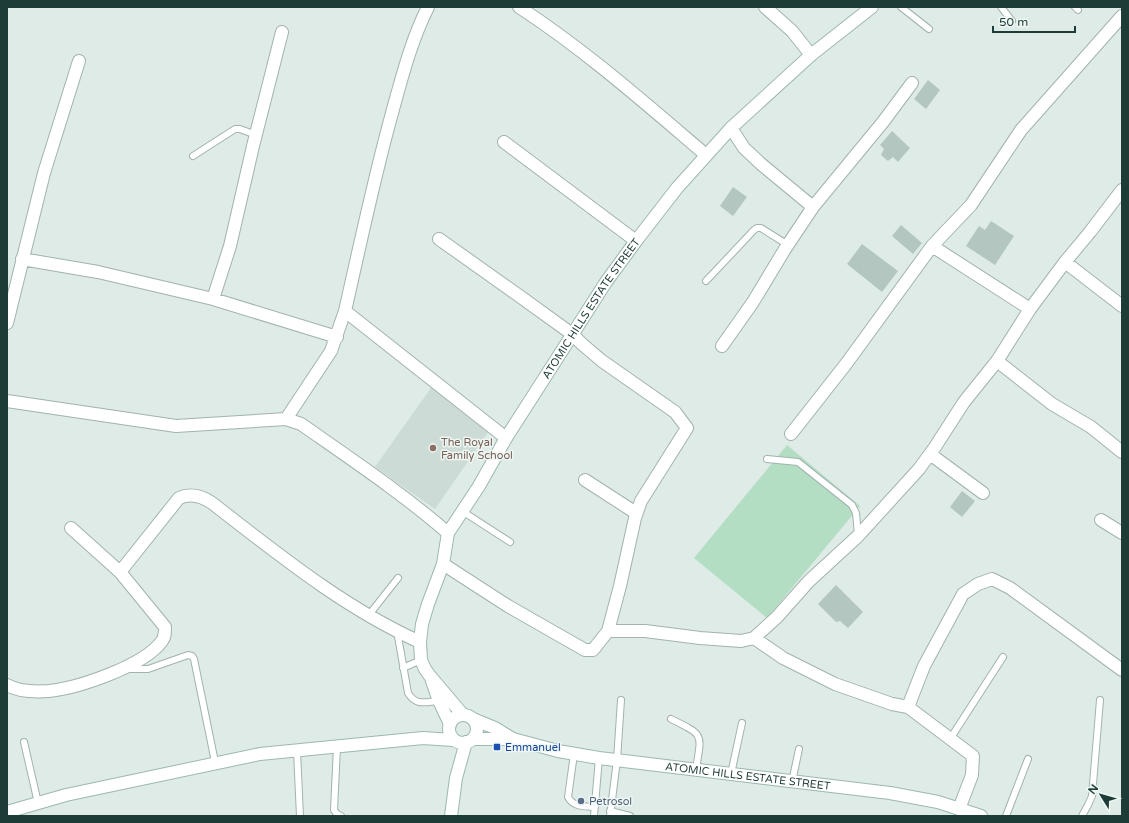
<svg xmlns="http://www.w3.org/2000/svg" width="1129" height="823" font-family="'Varela Round',sans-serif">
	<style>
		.built { fill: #ccdbd5 }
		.green { fill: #b4dec4 }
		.building { fill: #b3c6c0 }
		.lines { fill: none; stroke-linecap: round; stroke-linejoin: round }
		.lane-casing { stroke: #a1b3ae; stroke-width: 8 }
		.street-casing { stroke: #a1b3ae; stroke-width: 14 }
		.secondary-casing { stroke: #9cb8b0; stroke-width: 14 }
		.lane { stroke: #fff; stroke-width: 6 }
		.street { stroke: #fff; stroke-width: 12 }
		.secondary { stroke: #fff; stroke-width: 12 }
		.education-dot { fill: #8d6e63; stroke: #eef7f4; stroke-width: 1.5 }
		.transit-dot { fill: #1a4fb4; stroke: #eef7f4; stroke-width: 1.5 }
		.service-dot { fill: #5c6f8a; stroke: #eef7f4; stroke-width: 1.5 }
		.labels { text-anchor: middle; stroke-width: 3; stroke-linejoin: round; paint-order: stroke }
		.street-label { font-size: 11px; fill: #1e3c37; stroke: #eef7f4 }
		.education-label { font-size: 11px; fill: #785e54; stroke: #eef7f4; text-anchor: start }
		.transit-label { font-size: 11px; fill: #164399; stroke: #eef7f4; text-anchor: start }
		.service-label { font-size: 11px; fill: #4e5e75; stroke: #eef7f4; text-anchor: start }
	</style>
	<rect width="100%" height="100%" fill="#deebe6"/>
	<path class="built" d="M433 385 491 428 435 509 375 467Z"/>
	<path class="green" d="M787 445 860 506 767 618 694 558Z"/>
	<path class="building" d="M928 80 940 90 926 109 914 99Z
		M892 131 910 148 898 162 893 157 888 161 881 155 884 149 880 145Z
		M733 187 747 197 733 216 720 206Z
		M991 221 1014 236 995 265 966 246 979 226 985 230Z
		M901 225 922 243 913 254 892 236Z
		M862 244 898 271 882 292 847 264Z
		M962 491 975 501 962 517 950 507Z
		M836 585 863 612 848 628 840 621 836 622 818 604Z"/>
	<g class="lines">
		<defs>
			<path id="lane" d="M901 7 929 29
				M1001 7 1012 21
				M1075 7 1078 10
				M193 156 235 129H240L256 135
				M706 281 754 230 757 228H761L788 245
				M767 459 798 462 852 505 856 513 858 535
				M462 511 510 542
				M368 616 398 578
				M397 631 408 693C416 706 424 702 439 701
				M403 668 421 660
				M127 669H148L188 655 192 656 194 659 215 762
				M671 719C706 736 701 734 696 770
				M950 739 1003 657
				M24 742 38 803
				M337 747 334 810 337 814 341 816
				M297 751 300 816
				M574 754 568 797C573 807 584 806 595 807
				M731 774 742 723
				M792 782 799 749
				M610 811 630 816
				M594 816 599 758
				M610 816 617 760 621 700
				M1006 816 1028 759
				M1082 816 1088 805 1092 796 1100 700"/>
			<path id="street" d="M519 7C585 50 645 103 706 155
				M765 7 792 31 811 55
				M731 128 744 148 761 164 813 207
				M504 142 636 241
				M439 239 518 295 572 334 582 344 602 361 675 412 687 428 641 501 635 518 620 586 608 631
				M932 246 1030 309
				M22 259 98 272 213 299 337 337
				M1065 262 1122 306
				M213 299 230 246 253 146 282 32
				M345 311 506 438
				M7 323 44 173 79 61
				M722 346 753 302 785 249 813 207 883 122 912 83
				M997 361 1052 404 1091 427 1122 452
				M7 401 176 426 286 419 301 424C351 459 402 493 448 533
				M286 419 331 351 345 311C360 245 374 178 392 113 402 77 411 41 428 7
				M791 434 846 364 932 246 971 205 1021 130 1122 16
				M930 454 983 493
				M585 480 636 513
				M1101 520 1122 533
				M443 564 508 606 585 650H593L608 631H645L700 638 741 641 754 638 777 617 809 581 858 536 919 469 935 447 964 402 997 361 1030 309 1065 262 1090 232 1122 190
				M120 572 179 498C190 493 202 496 212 503 278 554 344 608 420 642
				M754 638 783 658 835 684 892 704 908 707 973 756 972 775 959 809
				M7 685C19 692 35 692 49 691 78 688 144 666 162 641 165 637 165 633 165 627L120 572 71 528
				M908 707 924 666 963 594 978 584 992 579 1010 588 1122 670"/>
			<g id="secondary">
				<path d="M432 681 439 701 450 724"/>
				<path id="s1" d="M463 715 430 676 425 669 421 660 420 642 422 624 428 604 443 564 448 533 479 486 506 438 606 282 636 241 677 188 731 128 811 55 872 7"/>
				<circle cx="463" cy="729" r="14"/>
				<path id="s2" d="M473 719 495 728 513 739 558 751 599 758 890 793 938 802 981 816"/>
				<path d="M473 739H513"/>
				<path d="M7 812 66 795 260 754 423 738 453 740"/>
				<path d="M451 816 456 778 466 742"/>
			</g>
		</defs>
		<use href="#lane" class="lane-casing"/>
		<use href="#street" class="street-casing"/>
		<use href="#secondary" class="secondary-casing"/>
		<use href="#lane" class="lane"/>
		<use href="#street" class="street"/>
		<use href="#secondary" class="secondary"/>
	</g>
	<circle class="education-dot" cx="433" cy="448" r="4"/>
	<rect class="transit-dot" x="493" y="743" width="8" height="8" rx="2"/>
	<circle class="service-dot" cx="581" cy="801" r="4"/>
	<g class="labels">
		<g class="street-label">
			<text dy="4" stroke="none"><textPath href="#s1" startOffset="467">ATOMIC HILLS ESTATE STREET</textPath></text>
			<text dy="4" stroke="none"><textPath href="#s2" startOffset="283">ATOMIC HILLS ESTATE STREET</textPath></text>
		</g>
		<g class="education-label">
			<text x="441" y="446">The Royal<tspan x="441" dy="13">Family School</tspan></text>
		</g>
		<g class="transit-label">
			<text x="505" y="751">Emmanuel</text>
		</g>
		<g class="service-label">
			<text x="589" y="805">Petrosol</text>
		</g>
	</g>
	<rect width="1129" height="823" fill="none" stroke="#1e3c37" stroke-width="16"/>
	<g transform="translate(1101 795) rotate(307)" stroke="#eef7f4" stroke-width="3" paint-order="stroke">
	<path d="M0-3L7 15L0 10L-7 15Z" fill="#1e3c37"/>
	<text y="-6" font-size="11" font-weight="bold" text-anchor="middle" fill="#1e3c37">N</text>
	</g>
	<path d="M993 26v6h82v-6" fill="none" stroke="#1e3c37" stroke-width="2"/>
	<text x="999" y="26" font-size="12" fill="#1e3c37" stroke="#eef7f4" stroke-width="3" paint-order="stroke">50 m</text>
</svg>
